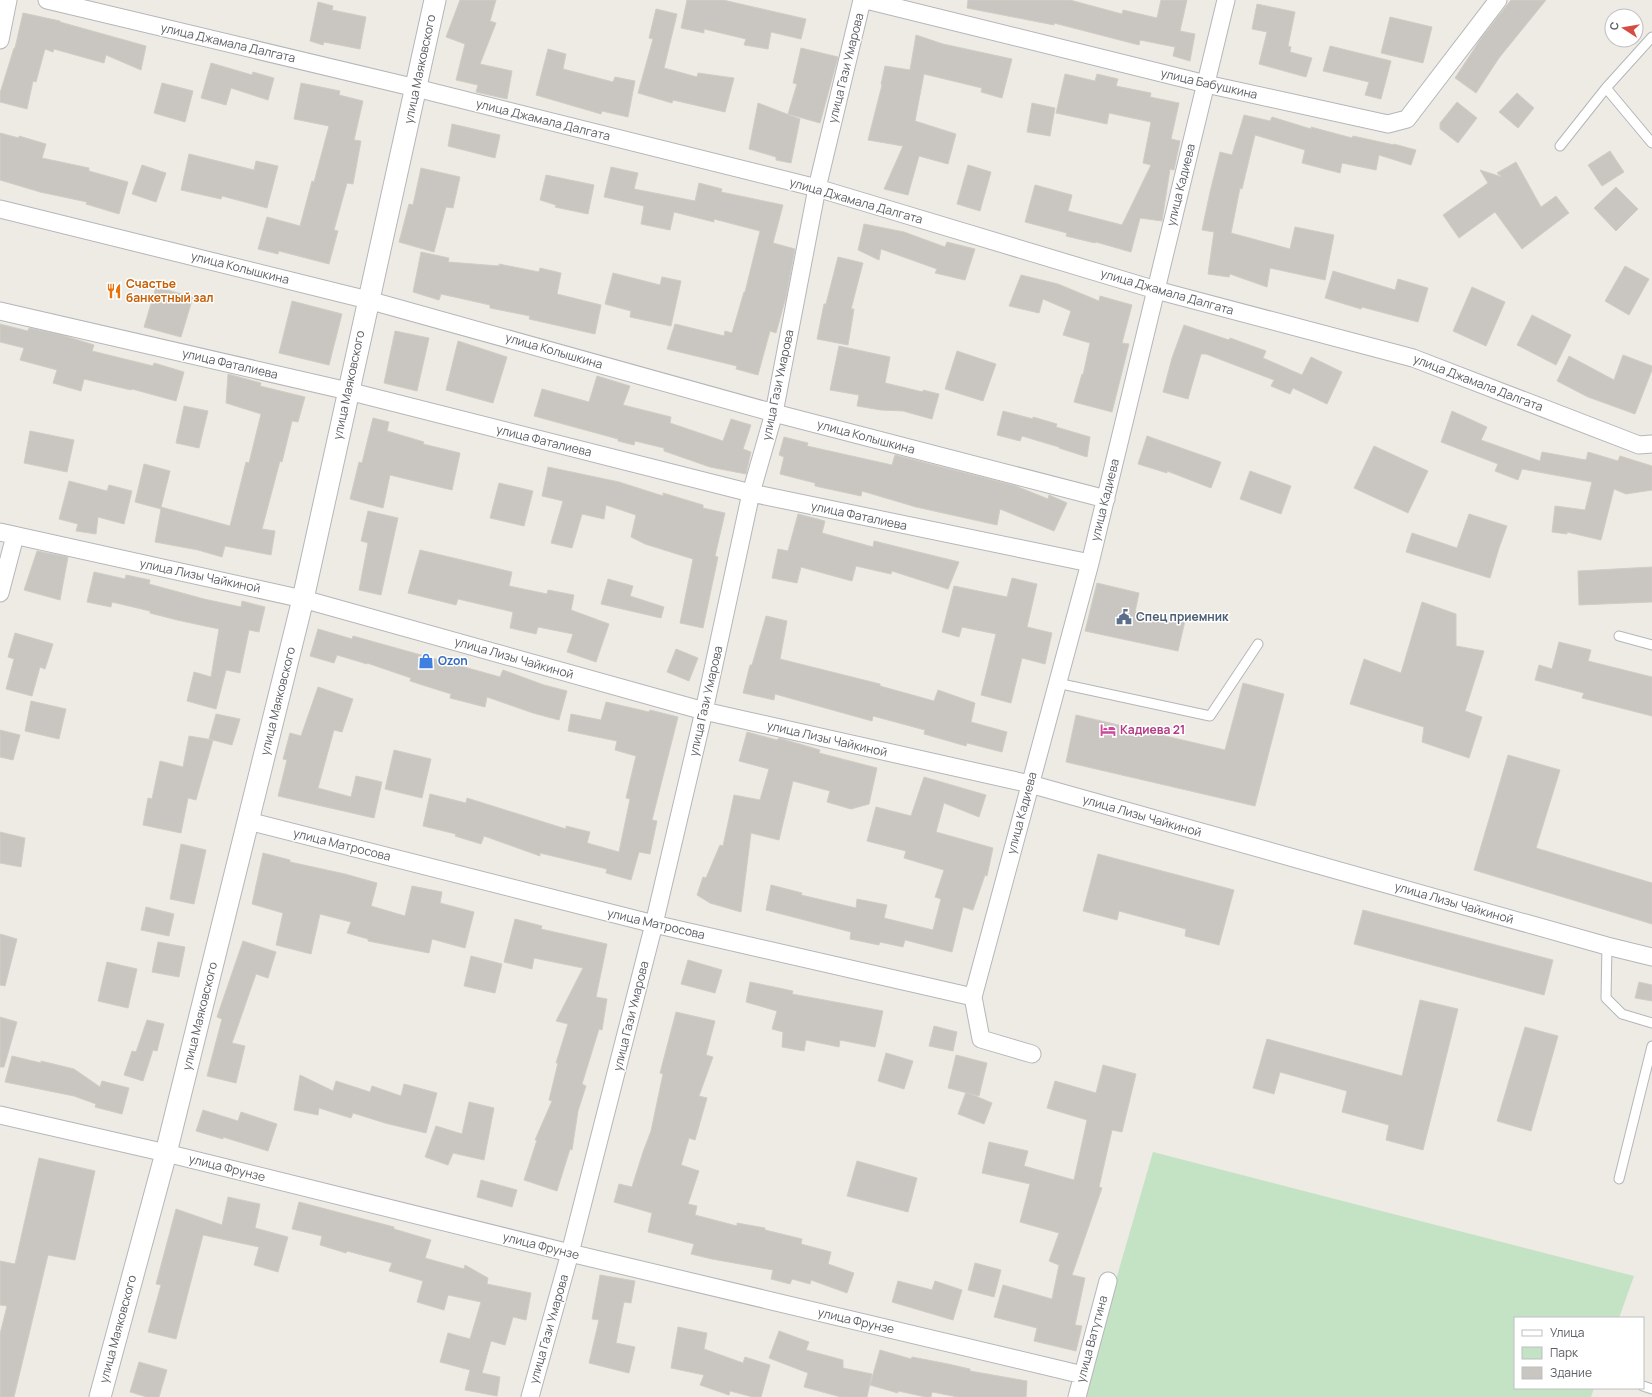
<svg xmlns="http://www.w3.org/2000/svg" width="1652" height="1397" font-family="Manrope,sans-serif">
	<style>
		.green { fill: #c4e2c4 }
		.building { fill: #c9c6c1; stroke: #d1cdc3 }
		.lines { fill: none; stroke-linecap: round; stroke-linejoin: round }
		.service-casing { stroke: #b5b6ba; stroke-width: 11 }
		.minor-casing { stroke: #b5b6ba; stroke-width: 19 }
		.tertiary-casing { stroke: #b5b6ba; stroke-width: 23 }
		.service { stroke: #fff; stroke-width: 9 }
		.minor { stroke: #fff; stroke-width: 17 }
		.tertiary { stroke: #fff; stroke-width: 21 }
		.labels { text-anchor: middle; stroke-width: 3; stroke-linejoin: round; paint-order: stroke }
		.street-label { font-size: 12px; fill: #5c5f63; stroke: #fff }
		.food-label { font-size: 12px; font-weight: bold; fill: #c56008; stroke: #fff; text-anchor: start }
		.service-label { font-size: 12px; font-weight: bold; fill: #4e5e75; stroke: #fff; text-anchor: start }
		.shop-label { font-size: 12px; font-weight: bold; fill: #366cbe; stroke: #fff; text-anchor: start }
		.hotel-label { font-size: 12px; font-weight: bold; fill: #b23c85; stroke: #fff; text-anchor: start }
	</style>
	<rect width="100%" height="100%" fill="#edebe4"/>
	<path class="green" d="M1153 1152 1634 1276 1619 1318H1515V1388H1594L1591 1397H1082Z"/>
	<path class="building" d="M460 0H496L490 21 496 23 480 64 512 71 507 99 476 92 478 85 456 80 465 44 446 37Z
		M687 0H723L806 19 801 39 771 32 768 49 744 45 746 39 704 29V33L681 28Z
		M968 0H1070L1122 14 1123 10 1157 18 1161 0H1187L1180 31 1195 34 1190 61 1173 56 1175 47 1140 40 1139 45 1054 23V25L967 8Z
		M1511 0H1546L1499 58 1476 93 1455 78 1482 37Z
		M318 2 333 6 332 10 366 17 360 49 324 42 323 45 310 41Z
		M1257 4 1295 12 1288 46 1291 47 1290 52 1312 58 1306 77 1259 64 1267 32 1252 29Z
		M656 9 677 14 664 68 697 77 698 73 734 78 725 112 673 100 672 103 638 93 653 39 649 38Z
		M23 13 60 21V22L146 46 141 70 106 55 104 63 54 49 53 52 45 49 36 82 33 81 27 109 0 102V93L14 48H15Z
		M1390 17 1432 27 1423 63 1381 53Z
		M916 35 943 44 1012 59 1002 98 981 92 982 88 924 74 915 121 956 134 948 164 919 156 908 195 884 189 903 146 868 140 882 85 881 84 885 66 910 70Z
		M1330 46 1391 61 1381 99 1365 95 1369 82 1323 71Z
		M801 48 838 57 820 123 788 114 797 84 793 83Z
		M548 49 566 54 563 69 613 82 615 77 635 81 628 117 602 111 601 114 536 95Z
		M211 63 252 75 253 72 274 78 268 100 231 88 226 105 201 98Z
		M1065 74 1095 81 1097 74 1118 79 1116 86 1151 93 1150 97 1179 103 1171 139 1180 141 1174 170 1170 169 1162 221 1140 218 1131 252 1096 242 1095 243 1066 236 1067 233 1025 222 1035 185 1072 195 1068 211 1122 225 1151 165 1143 163 1151 122 1109 113 1107 124 1056 113Z
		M162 83 193 91 185 122 154 113Z
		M301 83 340 91 339 95 363 101 354 140 361 141 353 184 347 183 334 230 338 231 329 264 279 251 278 254 258 249 267 217 300 226 312 181 314 182 329 126 294 119Z
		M1517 93 1534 108 1518 128 1499 112Z
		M1457 102 1477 118 1458 143 1440 129V123Z
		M758 103 800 119 791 163 776 160V157L749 149Z
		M1032 103 1055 108 1050 136 1027 132Z
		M1244 115 1270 121 1272 117 1311 129V127L1352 138 1353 136 1394 145V144L1416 150 1411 165 1379 155 1376 170 1342 163 1340 173 1302 163 1305 150 1255 135 1242 189 1240 188 1231 233 1290 249 1295 227 1334 235 1325 280 1270 268 1267 287 1230 274 1229 277 1208 274 1214 232 1202 230 1210 192 1220 152 1232 155Z
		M452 124 500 135 495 158 448 146Z
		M0 133 19 138V136L46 144 42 158 89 168V171L128 182 119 214 86 204 87 202 40 192 0 180Z
		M1610 151 1624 172 1602 186 1588 165Z
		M189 154 254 170 256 161 278 166 267 208 222 196 221 199 181 190Z
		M1516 162 1541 207 1556 196 1569 213 1522 249 1495 212 1459 238 1443 215 1488 183 1480 170 1502 177 1497 173Z
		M142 165 166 173 156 202 132 194Z
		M968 165 991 172 980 211 957 204Z
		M611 167 638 173 634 189 695 201 699 183 722 189 721 192 783 205 773 243 795 249 786 297 776 333 770 331 758 375 736 369 737 366 667 349 675 324 724 336 725 331 732 333 744 292H745L760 231 714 219V222L674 212 670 230 641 224 644 206 604 197Z
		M421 168 460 177 453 208 446 207 434 252 399 242 409 204 413 205Z
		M546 175 594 185 588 214 555 207 556 205 540 200Z
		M1616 187 1638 209 1616 231 1594 208Z
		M864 224 904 232 945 247 947 242 975 249 965 280 935 273 937 269 881 249 879 260 858 250Z
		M421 252 449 258 448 262 499 266V264L539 272 540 268 561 273 557 294 601 305 595 334 529 319 530 316 490 308V305L441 294 439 300 413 292Z
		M838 257 863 263 851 309H854L848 345 817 339 824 304H826Z
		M1625 266 1649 279 1629 315 1605 301Z
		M1333 271 1395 290 1398 279 1428 288 1418 322 1362 307 1361 309 1325 298Z
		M613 273 660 285 662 277 681 281 671 326 630 317 631 311 605 304Z
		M1021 275 1058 284 1099 301 1100 296 1132 305 1122 343 1129 344 1112 412 1074 402 1082 374 1083 375 1090 343 1063 335 1071 311 1043 299 1039 313 1009 306Z
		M156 287 193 297 181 337 144 327Z
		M1472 287 1505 302 1486 346 1453 331Z
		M292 301 342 314 329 365 279 353Z
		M1532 315 1571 335 1556 365 1517 345Z
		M0 324 28 331 29 328 62 335 94 345 92 351 153 366 154 363 184 372 176 401 132 389 131 390 84 379 81 391 53 383 57 370 20 360 24 348 0 342Z
		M1184 325 1229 340 1230 338 1266 351 1263 358 1302 375 1311 357 1342 372 1327 404 1293 388 1290 394 1271 386 1274 380 1206 354H1201L1188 399 1163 392 1172 358Z
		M395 331 429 338 417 391 384 383Z
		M458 341 507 357 493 403 446 390Z
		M839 346 890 357 885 383 923 392V390L939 394 932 419 903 411 881 410 857 406 859 395 830 390Z
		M957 351 996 364 983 401 945 389Z
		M1623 355 1652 366V370L1635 414 1588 397 1557 381 1569 356 1614 380Z
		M228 374 261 383 260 386 305 397 298 422 292 421 282 462 280 461 262 529 275 531 271 555 225 546 222 557 198 550 155 542 161 509 135 502 144 464 170 471 161 507 230 526 246 462 249 463 261 414 226 403Z
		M597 376 630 386 623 405 671 417 670 423 723 441 731 419 751 425 743 449 751 452 746 474 710 467 664 451V448L635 441 634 445 618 441V439L534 416 542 389 589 402Z
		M184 406 208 411 199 448 176 443Z
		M1003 411 1033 419V417L1057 424 1056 427 1090 437 1087 457 1059 448V447L1022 436 1020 441 997 435Z
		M1452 411 1487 427 1481 440 1540 461 1542 452 1586 460 1588 452 1618 461 1620 456 1652 466V490L1626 494 1614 489 1601 540 1567 532V534L1552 532 1555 506 1585 510 1592 482 1522 469 1518 480 1495 471 1498 464 1441 442Z
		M373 418 389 422 387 431 424 442 423 444 460 453 452 490 390 475 383 508 350 499 359 462 362 463Z
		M30 431 74 440 67 472 24 463Z
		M1147 436 1221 462 1211 488 1167 471V473L1138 464Z
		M784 437 808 443 807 446 892 465 895 455 1016 486 1048 499 1049 495 1067 503 1054 531 1000 509 997 525 916 507 862 491 861 496 815 486V483L780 474 784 457 779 455Z
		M1374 446 1428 471 1408 513 1354 488Z
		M548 467 619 482 663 496V493L703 505V508L725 513 715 556 718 557 703 628 680 623 693 559 645 544 631 537 636 515 606 505 604 519 582 514 572 548 551 543 563 501 542 496Z
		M1250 471 1291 486 1281 514 1240 499Z
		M69 481 107 491 109 485 132 491 124 524 98 517 96 534 76 531 78 524 59 519Z
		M499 483 533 491 524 526 490 518Z
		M368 511 398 518 381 595 359 590 368 543 361 541Z
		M798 514 825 521 822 533 873 547 874 541 959 562 948 589 892 571 891 574 856 566 852 581 801 567 797 583 772 578 778 549 788 551Z
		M1469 514 1507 526 1499 548 1490 578 1406 552 1412 533 1457 548Z
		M420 550 512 572 509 586 547 594 548 590 574 595 571 610 609 624 596 662 567 652 573 634 538 627 536 634 510 628 513 612 458 599 456 605 408 593Z
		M37 551 68 557 60 600 24 590Z
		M1652 567V602L1579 605 1578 571Z
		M94 572 125 579 126 575 150 580 149 584 204 599 241 607 242 601 265 607 259 632 249 630 240 673 226 670 216 709 187 701 194 672 211 677 219 629 177 620 150 613V611L112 602 111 607 87 602Z
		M1012 578 1037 584 1027 627 1052 633 1045 664 1022 658 1011 703 981 695 996 634 962 627 959 637 942 632 954 586 1007 597Z
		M608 579 633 586 630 596 664 607 661 618 601 604Z
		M1097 583 1139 593 1135 612 1185 621 1178 651 1085 631Z
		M1422 602 1456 614V646L1484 651 1465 711 1482 717 1469 758 1422 742 1424 727 1350 704 1364 659 1401 673Z
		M766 616 787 621 780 659 880 684V686L934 701 938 690 975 703 971 722 1007 732 1002 752 967 743 966 746 924 734 925 730 873 716 872 721 775 694 774 700 743 693 750 665H752Z
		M318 629 352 639 353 636 500 677 503 670 544 685 567 691 559 720 533 713 487 697 485 707 450 698 451 694 410 681 411 678 367 663V664L337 655 334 663 310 656Z
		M15 633 53 644 45 669 40 667 32 696 6 689 14 659 8 657Z
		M1559 642 1591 650 1588 661 1652 677V716L1582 698 1584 693 1535 680 1539 665 1552 669Z
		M676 649 698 658 689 681 667 672Z
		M1243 683 1284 694 1255 806 1066 762 1076 715 1225 750Z
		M318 687 353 699 342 732 334 730 318 788 351 797 356 776 382 782 374 818 278 796 287 760 283 759 290 733 301 736Z
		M31 701 66 709 59 739 25 731Z
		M606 702 649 712 650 710 678 717 652 820 657 821 650 854 639 852 631 880 606 873 607 869 540 853V856L484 836 481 844 455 836 456 834 423 826 430 794 466 803 467 798 566 829V826L590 832 587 843 619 852 630 799 626 798 636 756 615 750 617 741 568 731 571 714 601 720Z
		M216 714 240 719 232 745 209 739Z
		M0 730 20 735 13 760 0 757Z
		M747 732 777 740 779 738 820 750 819 753 877 768 869 804 851 809 827 802 830 791 793 781 779 840 751 833 741 912 710 903 697 895 703 877 706 878 720 845 723 846 734 795 760 800 769 769 739 761Z
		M189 736 213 740 196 800 188 798 181 833 143 825 148 798 152 799 160 761 183 767Z
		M394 750 431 759 422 798 385 789Z
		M1508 755 1560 770 1536 848 1652 883V924L1474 870Z
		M924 777 986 795 979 817 944 803 936 832 993 848 987 876 985 875 973 910 963 907 952 952 905 940 903 947 880 942 879 945 850 939 851 932 766 910 771 885 802 893 801 895 856 908 857 899 887 905 884 918 933 930 941 899 935 897 944 870 904 858 906 851 867 841 876 807 911 816Z
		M0 832 25 838 21 867 0 863Z
		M181 844 206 850 194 904 170 899Z
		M263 853 290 860V862L345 874 377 883 371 906 405 916 412 886 442 892 440 903 474 912 465 948 432 939 429 953 368 941V939L347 933 351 922 320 914 311 954 276 945 283 913 252 904Z
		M1098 854 1234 890 1219 945 1185 936 1186 929 1119 911 1117 920 1083 911Z
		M146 907 174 914 169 936 141 930Z
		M1363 910 1553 960 1544 995 1354 944Z
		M515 919 542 926 541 929 607 944 596 997 607 999 602 1030 599 1029 582 1084 586 1086 578 1111 572 1150 570 1149 557 1191 524 1180 537 1140H535L552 1101 549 1100 558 1063H556L568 1024 556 1021 583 968 534 958 532 969 504 962Z
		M0 934 17 939 5 986 0 985Z
		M243 941 276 952 268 978 256 974 232 1043 245 1046 236 1083 207 1076 222 1019 217 1017Z
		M158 942 185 947 179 977 152 972Z
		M471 956 502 964 495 993 464 986Z
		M688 960 722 970 715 993 681 984Z
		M107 962 137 969 128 1008 98 1001Z
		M750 982 793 991 792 994 883 1011 875 1047 840 1040 839 1047 806 1040 804 1051 782 1047 783 1032 772 1029 777 1011 746 1002Z
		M1639 982 1652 985V1001L1635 998Z
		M1420 1000 1458 1009 1423 1150 1386 1140 1389 1125 1342 1112 1347 1091 1280 1072 1274 1094 1253 1088 1267 1039 1402 1076Z
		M676 1012 715 1021 706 1055 713 1057 699 1096 707 1098 695 1140 689 1138 681 1165 699 1171 688 1204 697 1206 695 1215 737 1226V1223L765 1228V1230L802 1239 801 1244 831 1252 828 1264 854 1273 847 1293 811 1280 810 1284 792 1279 790 1284 771 1279 773 1270 712 1259 691 1254 694 1244 648 1232 652 1213 614 1202 619 1184 632 1187 643 1152 651 1131 663 1074 660 1073Z
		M0 1017 17 1022 4 1067H0Z
		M147 1020 164 1024 157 1051 153 1050 143 1081 124 1075 132 1051 136 1052Z
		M934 1026 957 1032 953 1051 929 1046Z
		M1525 1027 1558 1036 1531 1131 1497 1121Z
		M886 1053 913 1061 904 1089 878 1081Z
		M956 1055 987 1063 979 1096 948 1088Z
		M12 1056 41 1063V1061L74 1069 100 1087 102 1081 129 1088 122 1114 95 1107 96 1104 74 1096 5 1082Z
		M1103 1065 1136 1074 1122 1132 1112 1130 1099 1187 1102 1188 1072 1275 1085 1278 1075 1325 1082 1326 1076 1351 1034 1341 1037 1328 994 1317 1003 1285 1052 1299 1059 1265 1049 1261 1059 1233 1020 1222 1030 1184 982 1173 989 1142 1028 1151 1024 1166 1074 1180 1087 1120 1047 1108 1055 1081 1096 1093Z
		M300 1075 333 1091 336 1081 370 1092 372 1086 401 1096 404 1084 437 1093 426 1133 385 1123 353 1113 351 1118 319 1108 318 1115 294 1110Z
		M966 1092 992 1103 984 1124 958 1114Z
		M469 1102 494 1108 484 1160 453 1153 448 1165 425 1157 436 1126 462 1134Z
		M203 1110 238 1121 241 1112 277 1124 268 1151 223 1137V1139L196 1131Z
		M39 1158 95 1171 75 1260 48 1255 14 1397H0V1334L7 1306 0 1305V1261L15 1264Z
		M857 1161 917 1178 908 1212 847 1196Z
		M481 1180 517 1190 512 1207 477 1197Z
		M228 1197 260 1204 255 1228 288 1237 278 1272 254 1265 259 1247 203 1235 176 1339 148 1332 161 1285 156 1284 176 1209 222 1225Z
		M299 1202 394 1227V1229L431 1240 425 1258 464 1269 465 1265 488 1278 487 1284 531 1293 526 1320 513 1317 505 1345 491 1341 482 1373 500 1377 497 1396 465 1390 470 1370 440 1362 448 1333 470 1339 481 1302 448 1295 444 1310 417 1302 423 1281 389 1271 392 1263 347 1251 346 1253 320 1245 322 1236 292 1229Z
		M975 1263 1001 1270 994 1297 968 1290Z
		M600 1275 635 1281 631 1303 624 1302 616 1343 635 1347 629 1373 589 1363 599 1320 592 1319Z
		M898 1281 932 1290 935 1281 962 1290 953 1320 892 1302Z
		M678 1327 707 1333 704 1349 743 1363 745 1357 770 1365 761 1397H753L730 1391 729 1395 700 1385 704 1375 671 1368Z
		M779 1331 809 1342 806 1350 843 1360V1368L872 1374 867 1397H841L804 1387 808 1373 769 1358Z
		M880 1350 911 1359 912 1357 948 1364 970 1369V1371L1027 1381 1026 1397H958L932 1392 931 1397H926L898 1391V1393L870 1385Z
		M139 1362 167 1370 159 1397H147L130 1392Z"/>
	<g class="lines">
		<defs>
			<path id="service" d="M1606 88 1652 143
				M1560 146 1606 88 1652 37
				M1619 636 1652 645
				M1057 683 1210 716 1258 644
				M1607 946 1606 998 1622 1014 1652 1023
				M1619 1179 1652 1046
				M1643 1386 1652 1389"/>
			<path id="minor" d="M47 0 416 88 817 188 1156 290 1413 358 1639 445 1652 444
				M866 0 1206 84 1388 124 1407 119 1498 0
				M0 40 8 0
				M0 209 368 300 774 413 1106 499
				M0 311 348 391 751 493 1090 563
				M0 532 303 599 704 711 1030 784 1607 946 1652 957
				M0 593 15 536
				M248 821 654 924 973 997 981 1039 1032 1054
				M973 997 1090 563 1226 0
				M0 1115 166 1153 570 1253 1083 1375
				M530 1397 570 1253 654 924 704 711 751 493 774 413 817 188 862 0
				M1077 1397 1108 1281"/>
			<path id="tertiary" d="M100 1397 166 1153 303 599 435 0"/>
		</defs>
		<use href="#service" class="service-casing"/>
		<use href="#minor" class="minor-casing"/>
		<use href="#tertiary" class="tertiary-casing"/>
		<use href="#service" class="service"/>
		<use href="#minor" class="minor"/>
		<use href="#tertiary" class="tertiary"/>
	</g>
	<defs>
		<symbol id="restaurant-bare" viewBox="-9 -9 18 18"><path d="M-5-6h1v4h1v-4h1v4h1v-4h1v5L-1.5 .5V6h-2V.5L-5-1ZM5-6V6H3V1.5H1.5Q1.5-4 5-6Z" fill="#e8710a" stroke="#fff" stroke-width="2.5" paint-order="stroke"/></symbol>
		<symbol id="civic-bare" viewBox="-9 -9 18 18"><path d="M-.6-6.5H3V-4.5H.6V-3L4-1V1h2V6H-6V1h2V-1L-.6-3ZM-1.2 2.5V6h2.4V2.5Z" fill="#5c6f8a" stroke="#fff" stroke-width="2.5" paint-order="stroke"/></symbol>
		<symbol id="shop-bare" viewBox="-9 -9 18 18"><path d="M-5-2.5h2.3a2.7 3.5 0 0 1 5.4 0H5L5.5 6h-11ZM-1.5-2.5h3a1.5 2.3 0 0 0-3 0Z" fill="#3f7fe0" stroke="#fff" stroke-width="2.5" paint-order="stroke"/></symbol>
		<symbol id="hotel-bare" viewBox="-9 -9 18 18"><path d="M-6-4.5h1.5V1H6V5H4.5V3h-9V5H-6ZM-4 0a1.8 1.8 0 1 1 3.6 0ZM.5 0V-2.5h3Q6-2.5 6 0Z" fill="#d1479c" stroke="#fff" stroke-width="2.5" paint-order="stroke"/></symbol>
	</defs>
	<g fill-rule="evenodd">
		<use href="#restaurant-bare" x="103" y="280" width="22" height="22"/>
		<use href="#civic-bare" x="1113" y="606" width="22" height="22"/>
		<use href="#shop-bare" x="415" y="650" width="22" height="22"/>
		<use href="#hotel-bare" x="1097" y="719" width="22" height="22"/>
	</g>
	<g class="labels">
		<g class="street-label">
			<text transform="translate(228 43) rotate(13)" y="4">улица Джамала Далгата</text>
			<text transform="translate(846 68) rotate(-76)" y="4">улица Гази Умарова</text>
			<text transform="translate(420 69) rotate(-78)" y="4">улица Маяковского</text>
			<text transform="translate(1209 84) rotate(13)" y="4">улица Бабушкина</text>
			<text transform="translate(543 120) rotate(14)" y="4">улица Джамала Далгата</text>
			<text transform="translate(1181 185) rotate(-76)" y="4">улица Кадиева</text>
			<text transform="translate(856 201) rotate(16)" y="4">улица Джамала Далгата</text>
			<text transform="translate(240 268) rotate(14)" y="4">улица Колышкина</text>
			<text transform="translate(1167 292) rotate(16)" y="4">улица Джамала Далгата</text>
			<text transform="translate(554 351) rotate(16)" y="4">улица Колышкина</text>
			<text transform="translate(230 364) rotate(13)" y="4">улица Фаталиева</text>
			<text transform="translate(1478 383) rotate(21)" y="4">улица Джамала Далгата</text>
			<text transform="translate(349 385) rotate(-78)" y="4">улица Маяковского</text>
			<text transform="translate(778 385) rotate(-78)" y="4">улица Гази Умарова</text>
			<text transform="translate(866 437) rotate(15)" y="4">улица Колышкина</text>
			<text transform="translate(544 441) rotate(14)" y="4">улица Фаталиева</text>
			<text transform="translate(1105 500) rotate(-76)" y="4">улица Кадиева</text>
			<text transform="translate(859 516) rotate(12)" y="4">улица Фаталиева</text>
			<text transform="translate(200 576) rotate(12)" y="4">улица Лизы Чайкиной</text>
			<text transform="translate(514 658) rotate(16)" y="4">улица Лизы Чайкиной</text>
			<text transform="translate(278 701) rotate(-76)" y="4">улица Маяковского</text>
			<text transform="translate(706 701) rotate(-77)" y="4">улица Гази Умарова</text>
			<text transform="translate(827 739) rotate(13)" y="4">улица Лизы Чайкиной</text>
			<text transform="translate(1022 813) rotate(-75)" y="4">улица Кадиева</text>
			<text transform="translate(1142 816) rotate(16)" y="4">улица Лизы Чайкиной</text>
			<text transform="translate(342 845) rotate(14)" y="4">улица Матросова</text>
			<text transform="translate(1454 903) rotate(16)" y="4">улица Лизы Чайкиной</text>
			<text transform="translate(656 924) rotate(13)" y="4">улица Матросова</text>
			<text transform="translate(200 1016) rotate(-76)" y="4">улица Маяковского</text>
			<text transform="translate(631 1016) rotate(-76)" y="4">улица Гази Умарова</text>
			<text transform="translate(227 1168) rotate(14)" y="4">улица Фрунзе</text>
			<text transform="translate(541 1246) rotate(14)" y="4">улица Фрунзе</text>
			<text transform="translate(856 1321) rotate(13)" y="4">улица Фрунзе</text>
			<text transform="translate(118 1329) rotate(-75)" y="4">улица Маяковского</text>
			<text transform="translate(549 1329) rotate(-74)" y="4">улица Гази Умарова</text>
			<text transform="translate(1092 1339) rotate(-75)" y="4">улица Ватутина</text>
		</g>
		<g class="food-label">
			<text x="126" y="288">Счастье<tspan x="126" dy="14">банкетный зал</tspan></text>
		</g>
		<g class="service-label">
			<text x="1136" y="621">Спец приемник</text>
		</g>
		<g class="shop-label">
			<text x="438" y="665">Ozon</text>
		</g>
		<g class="hotel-label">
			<text x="1120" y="734">Кадиева 21</text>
		</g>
	</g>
	<rect x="1514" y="1317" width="130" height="72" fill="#ffffff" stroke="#bebfc1"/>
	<rect x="1522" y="1330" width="20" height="6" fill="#ffffff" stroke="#bebfc1"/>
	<text x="1550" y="1337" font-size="12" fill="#5c5f63">Улица</text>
	<rect x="1522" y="1347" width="20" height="12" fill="#c4e2c4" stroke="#bebfc1"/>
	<text x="1550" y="1357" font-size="12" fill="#5c5f63">Парк</text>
	<rect x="1522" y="1367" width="20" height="12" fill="#c9c6c1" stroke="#bebfc1"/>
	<text x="1550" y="1377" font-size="12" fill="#5c5f63">Здание</text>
	<g transform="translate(1624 28) rotate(282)"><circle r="19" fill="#ffffff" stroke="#bebfc1"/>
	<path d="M0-3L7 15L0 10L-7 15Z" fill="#d54c42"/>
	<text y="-6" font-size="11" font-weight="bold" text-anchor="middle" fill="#5c5f63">С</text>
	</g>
</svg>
